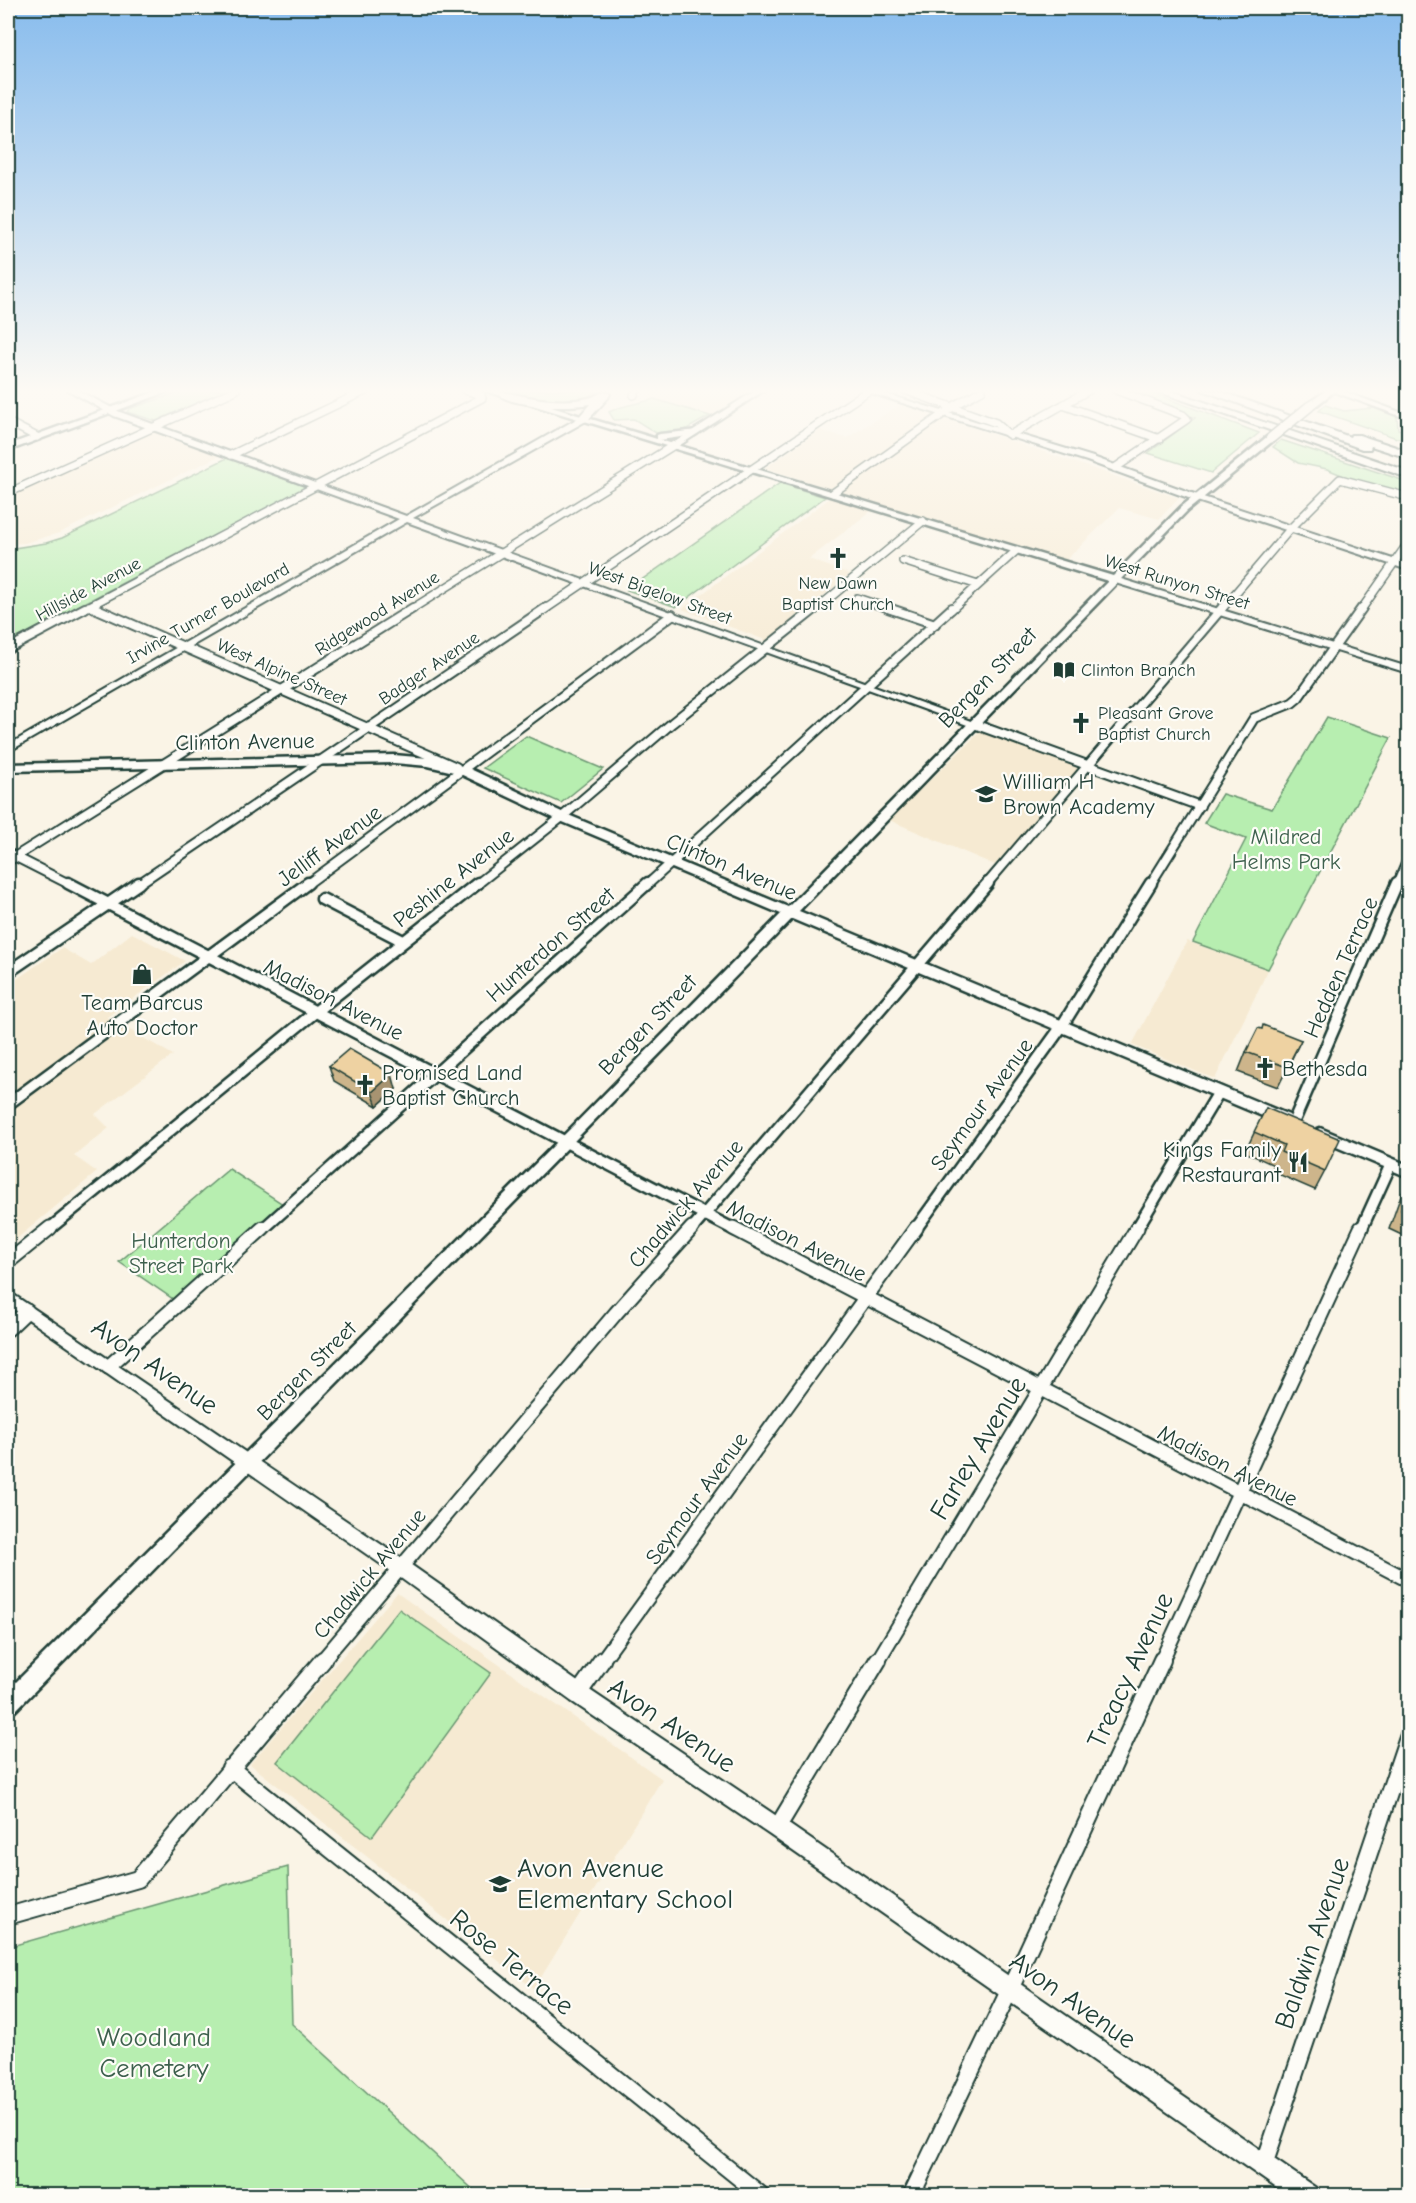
<svg xmlns="http://www.w3.org/2000/svg" width="1416" height="2203" font-family="'Comic Neue',sans-serif">
	<style>
		.built { fill: #f6ead2 }
		.green { fill: #b7eeb0; stroke: #6b9672; stroke-width: 1.5 }
		.lines { fill: none; stroke-linecap: round; stroke-linejoin: round }
		.minor-far4-casing { stroke: #1f3d34; stroke-width: 10 }
		.minor-far3-casing { stroke: #1f3d34; stroke-width: 12 }
		.minor-far2-casing { stroke: #1f3d34; stroke-width: 15 }
		.minor-far1-casing { stroke: #1f3d34; stroke-width: 17 }
		.minor-casing { stroke: #1f3d34; stroke-width: 20 }
		.tertiary-casing { stroke: #1f3d34; stroke-width: 4 }
		.secondary-casing { stroke: #1f3d34; stroke-width: 5 }
		.motorway-casing { stroke: #1f3d34; stroke-width: 4 }
		.minor-far4 { stroke: #fdfcf7; stroke-width: 7 }
		.minor-far3 { stroke: #fdfcf7; stroke-width: 8 }
		.minor-far2 { stroke: #fdfcf7; stroke-width: 10 }
		.minor-far1 { stroke: #fdfcf7; stroke-width: 13 }
		.minor { stroke: #fdfcf7; stroke-width: 16 }
		.tertiary { fill: #fdfcf7; fill-rule: evenodd }
		.secondary { fill: #fdfcf7; fill-rule: evenodd }
		.motorway { fill: #fdfcf7; fill-rule: evenodd }
		.secondary-bridge-casing { stroke: #1f3d34; stroke-width: 12; stroke-linecap: butt }
		.secondary-bridge { stroke: #fdfcf7; stroke-width: 9 }
		.wall { fill: #cdb58b; stroke: #1f3d34; stroke-width: 1.5 }
		.shaded-wall { fill: #a79371; stroke: #1f3d34; stroke-width: 1.5 }
		.building { fill: #eed2a2; stroke: #1f3d34; stroke-width: 1.5 }
		.labels { text-anchor: middle; stroke-width: 4.5; stroke-linejoin: round; paint-order: stroke }
		.far-street-label { font-size: 18px; fill: #1f3d34; stroke: #fdfcf7 }
		.far-poi-label { font-size: 18px; fill: #1f3d34; stroke: #fdfcf7; text-anchor: start }
		.street-label { font-size: 22px; fill: #1f3d34; stroke: #fdfcf7 }
		.poi-label { font-size: 22px; fill: #1f3d34; stroke: #fdfcf7; text-anchor: start }
		.park-label { font-size: 22px; fill: #3d604d; stroke: #fdfcf7 }
		.near-street-label { font-size: 27px; fill: #1f3d34; stroke: #fdfcf7 }
		.near-poi-label { font-size: 27px; fill: #1f3d34; stroke: #fdfcf7; text-anchor: start }
		.near-park-label { font-size: 27px; fill: #3d604d; stroke: #fdfcf7 }
	</style>
	<rect width="100%" height="100%" fill="#faf4e6"/>
	<filter id="ink" filterUnits="userSpaceOnUse"><feTurbulence type="fractalNoise" baseFrequency=".0167" numOctaves="2"/><feDisplacementMap in="SourceGraphic" scale="12" xChannelSelector="R" yChannelSelector="G"/><feConvolveMatrix kernelMatrix="1 2 1 2 8 2 1 2 1" color-interpolation-filters="sRGB"/></filter>
	<g filter="url(#ink)">
		<path class="built" d="M649 390H752L710 416 654 399Z
			M901 404 942 417 1179 498 1159 519 1119 508 1064 562 765 468 820 430 847 438Z
			M152 431 219 456 59 533 25 543 8 544V497Z
			M830 498 871 511 809 559 850 574 768 641 682 609Z
			M981 731 1080 769 995 865 889 820Z
			M132 933 185 961 107 1017 173 1055 95 1114 109 1128 74 1156 97 1172 8 1246V985L62 948 91 965Z
			M1187 941 1268 970 1215 1079 1132 1045Z
			M397 1593 662 1779 534 1989 250 1764Z"/>
		<path class="green" d="M186 390H225L156 421 127 412 129 409Z
			M495 390H598C580 410 519 396 495 390Z
			M1123 390H1145L1259 433 1211 473 1148 453 1195 418Z
			M654 399 710 416 685 430 656 433 634 419 614 420 609 412C624 404 638 404 654 399Z
			M1325 405 1344 411 1374 408 1397 417 1398 429 1408 433V442L1319 411Z
			M1281 440 1408 482V496L1349 478 1327 469 1298 463 1273 447Z
			M227 458 306 487 8 643V549L46 543 62 538Z
			M780 483 825 497 676 607 627 590Z
			M1327 717 1391 738 1268 969 1193 942 1246 839 1204 823 1222 794 1272 809Z
			M526 736 603 769 561 803 483 768Z
			M229 1169 283 1204 176 1301 119 1262Z
			M399 1609 491 1673 372 1837 277 1762Z
			M288 1867 292 2024 479 2195H8V1947Z"/>
		<g class="lines">
			<defs>
				<path id="minor-far4" d="M905 390 996 423 1008 434
					M634 395 636 390
					M1063 405 1160 439
					M8 422 37 437
					M1010 435 1089 390
					M231 455 367 390
					M1115 468 1187 419 1183 415 1116 390
					M8 493 236 390
					M833 493 957 404 982 390
					M903 561 978 585
					M857 598 893 610
					M89 606 98 610
					M82 610 482 398 481 395 465 390
					M410 610 674 445
					M544 610 869 390
					M815 610 923 521
					M951 610 1017 550
					M1221 610 1291 528 1340 479 1408 497
					M1361 610 1408 543"/>
				<path id="minor-far3" d="M95 608 456 767
					M888 608 935 624
					M8 649 85 608
					M974 724 1200 806
					M8 853 71 885
					M10 860 413 608
					M137 885 546 608
					M306 885 672 615
					M476 885 562 817 672 723 816 608
					M647 885 952 608
					M986 885 1222 608
					M1150 885 1254 718 1292 703 1298 698 1362 608
					M1397 885 1408 859"/>
				<path id="minor-far2" d="M68 883 735 1230
					M322 899 403 941
					M8 972 139 883
					M8 1104 308 883
					M1293 1123 1397 883
					M48 1230 325 1004 478 883
					M262 1230 648 883
					M691 1230 988 883
					M915 1230 1062 1026 1151 883
					M1136 1230 1219 1092
					M1361 1230 1391 1164"/>
				<path id="minor-far1" d="M733 1228 1408 1580
					M8 1262 50 1228
					M8 1329 27 1311
					M108 1367 263 1228
					M321 1662 616 1313 692 1228
					M601 1662 916 1228
					M877 1662 1137 1228
					M1161 1662 1361 1228"/>
				<path id="minor" d="M578 1694 602 1660
					M230 1768 762 2196
					M777 1828 878 1660
					M8 1916 138 1879 323 1660
					M1264 2165 1408 1737
					M911 2196 1010 1989 1162 1660"/>
				<path id="tertiary" d="M68 390H77L120 412 406 516 580 417H586V421L413 518 979 724 978 726H970L407 522 8 752V745L399 519 114 416Z
					M756 390H765L677 447 670 445Z
					M861 390H873L1093 457 1200 496 1408 564V570L1194 500 1087 461Z
					M1329 390H1340L1408 415V419Z
					M1112 578H1118L1408 667V673L1112 582Z
					M8 1291 407 1562 585 1687 784 1821 1316 2188 1319 2196H1288L770 1835 571 1701 395 1574 8 1305Z"/>
				<path id="secondary" d="M160 390H172L8 451V445Z
					M483 390H495L657 439V435L660 434 698 430 699 432 695 435 660 440 1113 576 1181 507 1268 436H1274V440L1187 511 799 911 1289 1115 1292 1119 1289 1123H1279L792 919 15 1711 8 1714V1690L571 1128 781 914 558 820 458 773 428 766 394 763 8 771V764L394 755 428 758 466 767 566 814 788 907 1108 581Z
					M1327 390H1336L1313 408H1307V404Z
					M1320 1128 1408 1165V1177L1315 1138 1312 1134 1315 1130Z"/>
				<path id="motorway" d="M1154 390H1169L1408 471V478Z
					M1202 390H1217L1350 437 1351 435H1359L1408 451V458L1371 446 1370 449H1362Z
					M605 391 610 394 608 398 587 421 583 422 577 419 590 404C570 408 514 407 499 395L504 392C531 398 561 404 588 398 595 397 599 393 605 391Z"/>
			</defs>
			<use href="#minor-far4" class="minor-far4-casing"/>
			<use href="#minor-far3" class="minor-far3-casing"/>
			<use href="#minor-far2" class="minor-far2-casing"/>
			<use href="#minor-far1" class="minor-far1-casing"/>
			<use href="#minor" class="minor-casing"/>
			<use href="#tertiary" class="tertiary-casing"/>
			<use href="#secondary" class="secondary-casing"/>
			<use href="#motorway" class="motorway-casing"/>
			<use href="#minor-far4" class="minor-far4"/>
			<use href="#minor-far3" class="minor-far3"/>
			<use href="#minor-far2" class="minor-far2"/>
			<use href="#minor-far1" class="minor-far1"/>
			<use href="#minor" class="minor"/>
			<use href="#tertiary" class="tertiary"/>
			<use href="#secondary" class="secondary"/>
			<use href="#motorway" class="motorway"/>
			<defs>
				<path id="secondary-bridge" d="M1271 438 1310 406"/>
			</defs>
			<use href="#secondary-bridge" class="secondary-bridge-casing"/>
			<use href="#secondary-bridge" class="secondary-bridge"/>
		</g>
		<path class="wall" d="M1301 1040 1278 1087 1238 1072 1246 1052Z
			M329 1066 396 1089 377 1106 334 1081Z
			M1266 1108 1325 1171 1315 1190 1271 1171 1274 1165 1245 1152Z
			M1408 1182V1238L1389 1229 1401 1195Z"/>
		<path class="shaded-wall" d="M9 768 15 783 13 799 8 802V774Z
			M392 1074 396 1089 377 1106 372 1092Z"/>
		<path class="building" d="M1263 1025 1301 1040 1287 1067 1246 1052 1258 1028 1262 1029Z
			M349 1049 392 1074 372 1092 329 1066Z
			M1266 1108 1340 1139 1325 1171 1281 1152 1284 1145 1254 1132Z
			M1408 1188V1213L1401 1210Z"/>
	</g>
	<linearGradient id="sky" x2="0" y2="1"><stop stop-color="#88bced"/><stop offset="0.56" stop-color="#fdfaf4"/><stop offset="1" stop-color="#fdfaf4" stop-opacity="0"/></linearGradient>
	<rect width="1416" height="698" fill="url(#sky)"/>
	<defs>
		<symbol id="church-bare" viewBox="-9 -9 18 18"><path d="M-1.2-6h2.4v3.5h3.3v2.4h-3.3V6h-2.4V-.1h-3.3v-2.4h3.3Z" fill="#1f3d34" stroke="#fdfcf7" stroke-width="2.5" paint-order="stroke"/></symbol>
		<symbol id="library-bare" viewBox="-9 -9 18 18"><path d="M-6-4Q-3-5.5-.7-3.5V5Q-3 3-6 4ZM6-4Q3-5.5 .7-3.5V5Q3 3 6 4Z" fill="#1f3d34" stroke="#fdfcf7" stroke-width="2.5" paint-order="stroke"/></symbol>
		<symbol id="school-bare" viewBox="-9 -9 18 18"><path d="M0-5L7-2L0 1L-7-2ZM-4 1L0 2.5L4 1V4Q0 6-4 4Z" fill="#1f3d34" stroke="#fdfcf7" stroke-width="2.5" paint-order="stroke"/></symbol>
		<symbol id="shop-bare" viewBox="-9 -9 18 18"><path d="M-5-2.5h2.3a2.7 3.5 0 0 1 5.4 0H5L5.5 6h-11ZM-1.5-2.5h3a1.5 2.3 0 0 0-3 0Z" fill="#1f3d34" stroke="#fdfcf7" stroke-width="2.5" paint-order="stroke"/></symbol>
		<symbol id="restaurant-bare" viewBox="-9 -9 18 18"><path d="M-5-6h1v4h1v-4h1v4h1v-4h1v5L-1.5 .5V6h-2V.5L-5-1ZM5-6V6H3V1.5H1.5Q1.5-4 5-6Z" fill="#1f3d34" stroke="#fdfcf7" stroke-width="2.5" paint-order="stroke"/></symbol>
	</defs>
	<g fill-rule="evenodd">
		<use href="#church-bare" x="823" y="543" width="30" height="30"/>
		<use href="#library-bare" x="1049" y="655" width="30" height="30"/>
		<use href="#church-bare" x="1066" y="708" width="30" height="30"/>
		<use href="#school-bare" x="971" y="779" width="30" height="30"/>
		<use href="#shop-bare" x="127" y="959" width="30" height="30"/>
		<use href="#church-bare" x="1250" y="1053" width="30" height="30"/>
		<use href="#church-bare" x="350" y="1070" width="30" height="30"/>
		<use href="#restaurant-bare" x="1283" y="1147" width="30" height="30"/>
		<use href="#school-bare" x="485" y="1869" width="30" height="30"/>
	</g>
	<g class="labels">
		<g class="far-street-label">
			<text transform="translate(1177 582) rotate(17)" y="6">West Runyon Street</text>
			<text transform="translate(88 589) rotate(-28)" y="6">Hillside Avenue</text>
			<text transform="translate(660 593) rotate(20)" y="6">West Bigelow Street</text>
			<text transform="translate(208 613) rotate(-30)" y="6">Irvine Turner Boulevard</text>
			<text transform="translate(377 613) rotate(-32)" y="6">Ridgewood Avenue</text>
			<text transform="translate(429 668) rotate(-34)" y="6">Badger Avenue</text>
			<text transform="translate(282 672) rotate(24)" y="6">West Alpine Street</text>
		</g>
		<g class="far-poi-label">
			<text x="838" y="589" text-anchor="middle">New Dawn<tspan x="838" dy="21">Baptist Church</tspan></text>
			<text x="1081" y="676">Clinton Branch</text>
			<text x="1098" y="719">Pleasant Grove<tspan x="1098" dy="21">Baptist Church</tspan></text>
		</g>
		<g class="street-label">
			<text transform="translate(987 677) rotate(-46)" y="8">Bergen Street</text>
			<text transform="translate(245 741) rotate(-1)" y="8">Clinton Avenue</text>
			<text transform="translate(329 845) rotate(-36)" y="8">Jelliff Avenue</text>
			<text transform="translate(732 866) rotate(23)" y="8">Clinton Avenue</text>
			<text transform="translate(453 877) rotate(-38)" y="8">Peshine Avenue</text>
			<text transform="translate(550 944) rotate(-41)" y="8">Hunterdon Street</text>
			<text transform="translate(1340 967) rotate(-66)" y="8">Hedden Terrace</text>
			<text transform="translate(334 999) rotate(27)" y="8">Madison Avenue</text>
			<text transform="translate(647 1024) rotate(-46)" y="8">Bergen Street</text>
			<text transform="translate(981 1104) rotate(-54)" y="8">Seymour Avenue</text>
			<text transform="translate(685 1203) rotate(-49)" y="8">Chadwick Avenue</text>
			<text transform="translate(797 1240) rotate(27)" y="8">Madison Avenue</text>
			<text transform="translate(306 1370) rotate(-45)" y="8">Bergen Street</text>
			<text transform="translate(1228 1465) rotate(27)" y="8">Madison Avenue</text>
			<text transform="translate(696 1498) rotate(-54)" y="8">Seymour Avenue</text>
			<text transform="translate(369 1573) rotate(-50)" y="8">Chadwick Avenue</text>
		</g>
		<g class="poi-label">
			<text x="1003" y="789">William H<tspan x="1003" dy="25">Brown Academy</tspan></text>
			<text x="142" y="1010" text-anchor="middle">Team Barcus<tspan x="142" dy="25">Auto Doctor</tspan></text>
			<text x="1282" y="1076">Bethesda</text>
			<text x="382" y="1080">Promised Land<tspan x="382" dy="25">Baptist Church</tspan></text>
			<text x="1281" y="1157" text-anchor="end">Kings Family<tspan x="1281" dy="25">Restaurant</tspan></text>
		</g>
		<g class="park-label">
			<text x="1286" y="844">Mildred<tspan x="1286" dy="25">Helms Park</tspan></text>
			<text x="181" y="1248">Hunterdon<tspan x="181" dy="25">Street Park</tspan></text>
		</g>
		<g class="near-street-label">
			<text transform="translate(155 1366) rotate(35)" y="9">Avon Avenue</text>
			<text transform="translate(978 1448) rotate(-59)" y="9">Farley Avenue</text>
			<text transform="translate(1130 1670) rotate(-65)" y="9">Treacy Avenue</text>
			<text transform="translate(672 1725) rotate(34)" y="9">Avon Avenue</text>
			<text transform="translate(1312 1943) rotate(-71)" y="9">Baldwin Avenue</text>
			<text transform="translate(512 1962) rotate(39)" y="9">Rose Terrace</text>
			<text transform="translate(1073 2000) rotate(35)" y="9">Avon Avenue</text>
		</g>
		<g class="near-poi-label">
			<text x="517" y="1877">Avon Avenue<tspan x="517" dy="31">Elementary School</tspan></text>
		</g>
		<g class="near-park-label">
			<text x="154" y="2046">Woodland<tspan x="154" dy="31">Cemetery</tspan></text>
		</g>
	</g>
	<rect width="1416" height="2203" fill="none" stroke="#fdfcf7" stroke-width="30"/>
	<rect x="15" y="15" width="1386" height="2173" fill="none" stroke="#1f3d34" stroke-width="2" filter="url(#ink)"/>
</svg>
